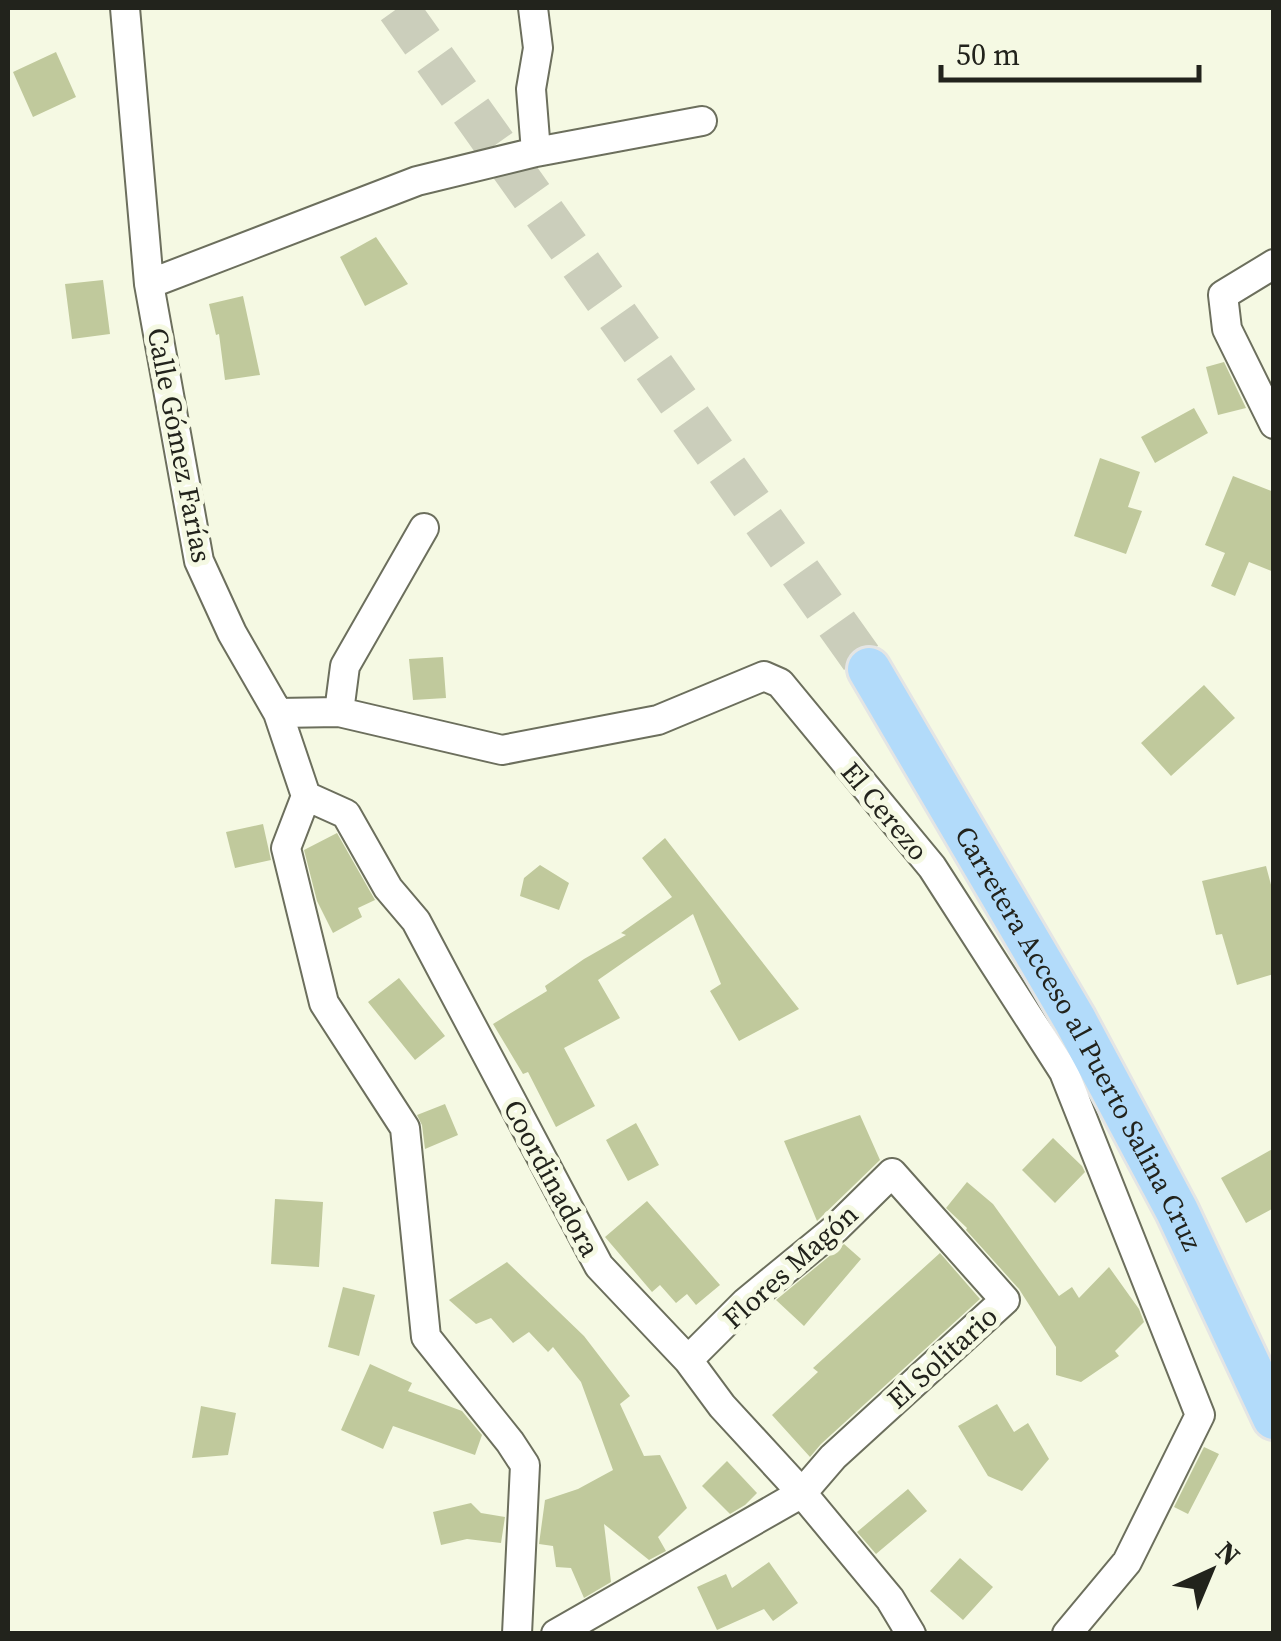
<svg xmlns="http://www.w3.org/2000/svg" width="1281" height="1641" font-family="'Source Serif 4',serif">
	<style>
		.building { fill: #c0c99c }
		.lines { fill: none; stroke-linecap: round; stroke-linejoin: round }
		.primary-tunnel { stroke: #cbcebb; stroke-width: 42; stroke-dasharray: 42 21; stroke-linecap: butt }
		.street-casing { stroke: #6c6f5d; stroke-width: 32 }
		.primary-casing { stroke: #e4e5e4; stroke-width: 48 }
		.street { stroke: #fff; stroke-width: 28 }
		.primary { stroke: #b2dbfa; stroke-width: 42 }
		.labels { text-anchor: middle; stroke-width: 10; stroke-linejoin: round; paint-order: stroke }
		.street-label { font-size: 28px; fill: #22231c; stroke: #f5f9e3 }
	</style>
	<rect width="100%" height="100%" fill="#f5f9e3"/>
	<path class="building" d="M56 52 76 97 33 117 13 72Z
		M376 237 408 284 365 306 340 257Z
		M103 280 110 334 72 339 65 284Z
		M243 296 260 375 225 380 219 334 216 335 209 304Z
		M1224 362 1246 408 1218 415 1206 367Z
		M1194 408 1208 433 1155 463 1141 437Z
		M1100 458 1140 472 1128 507 1142 511 1126 554 1074 536Z
		M1233 476 1274 492V572L1249 562 1235 596 1211 586 1225 553 1205 545Z
		M443 657 446 698 413 700 409 659Z
		M1204 685 1235 718 1171 776 1141 743Z
		M263 824 271 860 235 868 226 832Z
		M337 833 375 900 358 908 362 917 333 933 317 901 304 850Z
		M665 838 799 1009 739 1041 710 991 721 984 693 914 598 980 620 1018 564 1048 595 1106 556 1127 528 1072 523 1074 493 1024 547 991 545 986 584 959 626 935 621 933 672 897 642 858Z
		M540 865 569 883 559 910 520 896 524 878Z
		M1266 866 1274 896V974L1237 985 1222 934 1216 935 1202 881Z
		M399 978 445 1036 415 1060 368 1002Z
		M445 1104 458 1135 425 1149 422 1125 417 1115Z
		M860 1115 880 1160 817 1221 784 1141Z
		M636 1123 659 1165 628 1181 606 1140Z
		M1053 1138 1082 1166 1085 1172 1055 1203 1022 1170Z
		M1274 1148V1208L1246 1223 1221 1178Z
		M967 1182 993 1204 1059 1296 1072 1287 1079 1298 1109 1267 1139 1309 1144 1322 1115 1351 1119 1356 1081 1382 1056 1375V1347L1019 1289 966 1230 967 1228 946 1208Z
		M275 1199 323 1202 319 1267 271 1264Z
		M647 1201 720 1285 696 1305 687 1294 676 1303 660 1285 652 1292 605 1237Z
		M844 1244 861 1259 804 1326 776 1300Z
		M940 1253 980 1299 821 1444 810 1457 772 1415 818 1372 813 1368Z
		M507 1262 584 1336 630 1396 620 1404 644 1456 660 1455 687 1508 658 1537 666 1551 649 1560 604 1524 611 1582 584 1598 571 1568 556 1567 553 1546 539 1544 545 1500 578 1489 613 1470 581 1382 553 1347 548 1352 529 1332 513 1343 491 1318 476 1324 449 1300Z
		M343 1287 375 1295 359 1356 328 1347Z
		M370 1364 412 1383 408 1391 462 1411 482 1435 475 1455 393 1426 383 1449 341 1430Z
		M997 1404 1014 1432 1028 1423 1049 1459 1022 1491 988 1476 958 1426Z
		M201 1406 236 1413 228 1455 192 1458Z
		M1204 1447 1219 1454 1188 1514 1174 1507Z
		M727 1461 757 1493 745 1505 730 1514 702 1486Z
		M908 1489 927 1511 876 1554 857 1532Z
		M471 1503 481 1513 505 1517 501 1543 467 1539 441 1545 433 1512Z
		M960 1558 993 1587 963 1620 930 1591Z
		M769 1562 798 1603 773 1621 764 1609 717 1630 697 1587 726 1574 732 1588Z"/>
	<g class="lines">
		<path class="primary-tunnel" d="M398 8 869 669"/>
		<defs>
			<path id="street" d="M125 8 149 284 199 561 232 633 278 713 306 796 286 848 324 1003 405 1128 426 1337 510 1442 525 1465 517 1634
				M536 152 702 121
				M1274 264 1223 295 1227 329 1274 424
				M149 284 417 181 536 152 531 89 538 48 533 8
				M339 712 345 666 424 528
				M278 713 339 712 502 750 658 720 764 676 780 683 932 867 1064 1072 1200 1415 1127 1562 1067 1634
				M306 796 346 814 388 888 416 921 599 1266 688 1360 722 1406 802 1493 890 1599 911 1634
				M556 1634 802 1493 833 1457 1005 1300 892 1173 835 1229 746 1302 688 1360"/>
			<g id="primary">
				<path id="s1" d="M869 669 1075 1020 1177 1211 1274 1418"/>
			</g>
		</defs>
		<use href="#street" class="street-casing"/>
		<use href="#primary" class="primary-casing"/>
		<use href="#street" class="street"/>
		<use href="#primary" class="primary"/>
	</g>
	<g class="labels">
		<g class="street-label">
			<text transform="translate(180 445) rotate(79)" y="10">Calle Gómez Farías</text>
			<text transform="translate(885 811) rotate(50)" y="10">El Cerezo</text>
			<text dy="10" stroke="none"><textPath href="#s1" startOffset="425">Carretera Acceso al Puerto Salina Cruz</textPath></text>
			<text transform="translate(552 1178) rotate(62)" y="10">Coordinadora</text>
			<text transform="translate(790 1266) rotate(-42)" y="10">Flores Magón</text>
			<text transform="translate(942 1357) rotate(-42)" y="10">El Solitario</text>
		</g>
	</g>
	<rect width="1281" height="1641" fill="none" stroke="#22231c" stroke-width="20"/>
	<g transform="translate(1211 1571) rotate(44)" stroke="#f5f9e3" stroke-width="8" paint-order="stroke">
	<path d="M0-8L18 38L0 25L-18 38Z" fill="#22231c"/>
	<text y="-15" font-size="28" font-weight="bold" text-anchor="middle" fill="#22231c">N</text>
	</g>
	<path d="M941 65v15h258v-15" fill="none" stroke="#22231c" stroke-width="5"/>
	<text x="956" y="65" font-size="30" fill="#22231c" stroke="#f5f9e3" stroke-width="8" paint-order="stroke">50 m</text>
</svg>
